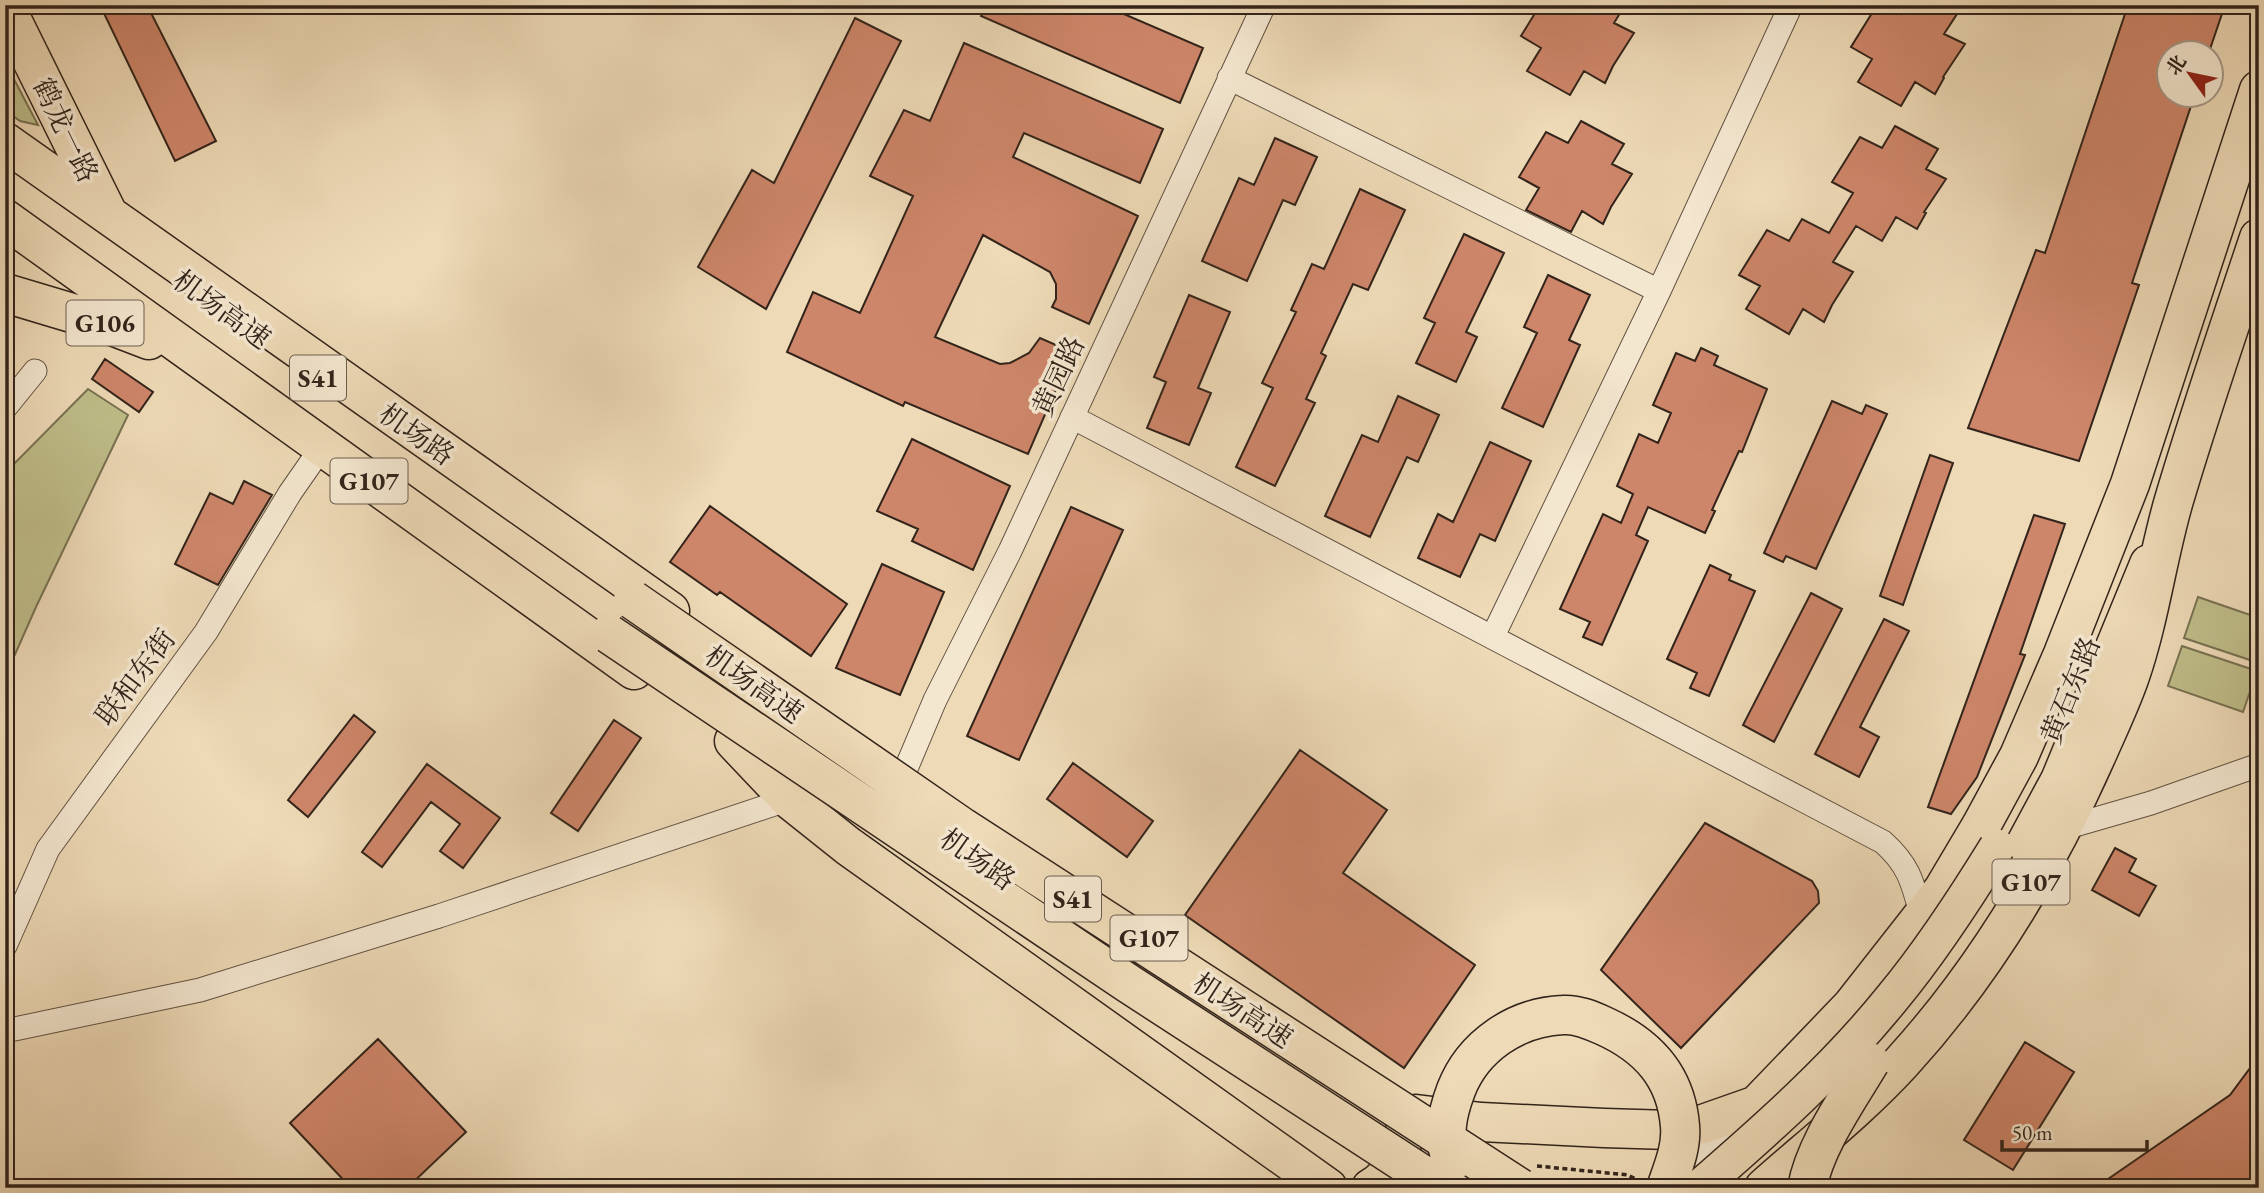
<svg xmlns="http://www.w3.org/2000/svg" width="2264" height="1193" font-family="'EB Garamond','Noto Serif SC',serif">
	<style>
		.green { fill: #bfbe8a; stroke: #787152; stroke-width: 2 }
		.building { fill: #ce866a; stroke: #32241b; stroke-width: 2 }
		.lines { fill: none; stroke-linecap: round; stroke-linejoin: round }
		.street-casing { stroke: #615242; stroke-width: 25 }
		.secondary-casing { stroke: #32241b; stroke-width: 34 }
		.primary-casing { stroke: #32241b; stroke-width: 38 }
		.highway-casing { stroke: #32241b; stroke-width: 41 }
		.path { stroke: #32241b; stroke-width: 3.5; stroke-dasharray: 5 3.5; stroke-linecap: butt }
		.street { stroke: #f4e7d0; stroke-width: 23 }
		.secondary { stroke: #f4e7d0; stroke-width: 32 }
		.primary { stroke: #eedab7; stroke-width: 35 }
		.highway { stroke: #eedab7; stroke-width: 38 }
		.primary-bridge-casing { stroke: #32241b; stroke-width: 38; stroke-linecap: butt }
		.highway-bridge-casing { stroke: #32241b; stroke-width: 41; stroke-linecap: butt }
		.primary-bridge { stroke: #eedab7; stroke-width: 35 }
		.highway-bridge { stroke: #eedab7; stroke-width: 38 }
		.labels { text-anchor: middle; stroke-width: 7; stroke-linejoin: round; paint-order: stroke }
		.shield { fill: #f4e7d0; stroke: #6c5e51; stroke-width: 2 }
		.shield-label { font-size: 26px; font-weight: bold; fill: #32241b }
		.street-label { font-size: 28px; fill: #32241b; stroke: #f4e7d0 }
	</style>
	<rect width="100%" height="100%" fill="#eedab7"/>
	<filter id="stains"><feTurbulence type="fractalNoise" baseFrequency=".00286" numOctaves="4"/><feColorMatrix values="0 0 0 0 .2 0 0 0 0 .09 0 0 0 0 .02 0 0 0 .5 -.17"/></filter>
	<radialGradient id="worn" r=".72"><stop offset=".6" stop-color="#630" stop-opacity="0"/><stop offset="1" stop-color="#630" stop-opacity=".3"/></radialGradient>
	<path class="green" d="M5 62 38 125 20 121 5 110Z
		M88 389 128 415 36 607 5 677V469L12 466Z
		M2198 597 2259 618V663L2184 638Z
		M2182 646 2257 671 2243 712 2168 686Z"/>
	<path class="building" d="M100 5H147L216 141 175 161Z
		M986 5H1103L1203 48 1180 103 981 16Z
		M1540 5H1625L1614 23 1634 33 1613 66 1605 83 1584 71 1570 95 1527 71 1541 48 1521 36Z
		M1877 5H1884L1901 14 1905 5H1941L1957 14 1944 34 1965 44 1943 77 1944 78 1935 94 1915 82 1901 106 1858 82 1872 59 1851 47Z
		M2128 5H2225L2209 52H2169V94H2195L2132 283 2139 285 2079 461 1968 428 2036 250 2045 253Z
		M855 18 901 41 766 309 698 267 752 170 774 183Z
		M964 43 1163 129 1140 183 1024 133 1013 157 1138 216 1089 324 1052 307 1056 299V284L1050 272 983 235 935 337 1000 364 1010 363 1029 353 1040 338 1072 352 1028 454 905 402 903 406 787 352 813 292 860 313 913 196 870 176 904 110 930 121Z
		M1581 121 1624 144 1612 164 1632 174 1611 207 1603 224 1582 211 1571 232 1526 210 1539 188 1519 177 1546 132 1568 143Z
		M1895 126 1938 149 1926 169 1946 179 1924 212 1926 213 1917 229 1896 217 1882 241 1856 226 1833 262 1853 272 1832 305 1824 322 1803 309 1789 334 1746 309 1760 286 1739 275 1767 230 1789 241 1802 219 1829 233 1853 193 1832 182 1842 166 1860 137 1882 148Z
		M1275 138 1317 157 1295 205 1283 200 1247 281 1202 261 1239 178 1254 185Z
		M1360 189 1405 210 1368 290 1353 284 1321 353 1326 356 1306 399 1315 403 1275 486 1236 467 1273 388 1262 383 1296 312 1291 310 1312 264 1324 269Z
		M1464 234 1504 253 1466 332 1477 337 1456 382 1416 363 1435 323 1424 318Z
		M1548 275 1590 295 1569 340 1580 345 1543 427 1502 408 1537 333 1524 327Z
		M1189 295 1230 312 1198 388 1211 393 1189 445 1147 428 1166 382 1154 377Z
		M1701 348 1718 356 1714 365 1767 389 1742 452 1739 451 1712 510 1715 511 1705 533 1648 507 1636 535 1648 541 1602 645 1583 637 1590 622 1560 609 1603 514 1621 523 1633 494 1617 486 1639 434 1658 443 1671 413 1653 405 1676 353 1695 361Z
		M105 359 153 392 139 412 92 379Z
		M1398 396 1439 415 1418 462 1407 457 1370 537 1325 516 1362 435 1378 442Z
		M1832 401 1862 414 1866 405 1887 414 1816 569 1786 556 1783 562 1764 553Z
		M912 439 1010 486 973 570 912 541 918 529 877 511Z
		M1490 442 1531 461 1495 541 1480 534 1460 577 1418 558 1438 514 1453 522Z
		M1930 455 1953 463 1903 605 1880 596Z
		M244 481 272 495 218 585 175 564 210 493 233 504Z
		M710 506 847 604 811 656 720 592 717 595 670 562Z
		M1071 507 1123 530 1019 760 967 736Z
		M2034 515 2065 524 2020 654 2025 655 1977 777 1951 814 1928 807Z
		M882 564 944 592 900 695 836 668Z
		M1710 565 1731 575 1729 580 1755 591 1709 696 1690 688 1697 673 1667 659Z
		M1811 593 1842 609 1774 742 1743 725Z
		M1884 619 1909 631 1860 727 1879 737 1859 777 1815 754Z
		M354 715 375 732 308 817 288 800Z
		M614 720 641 738 578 831 551 813Z
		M1300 750 1387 810 1343 873 1475 965 1404 1068 1185 915Z
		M1073 763 1153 821 1127 857 1047 799Z
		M427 764 500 818 463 868 440 851 460 824 431 802 382 867 362 852Z
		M1705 823 1812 881 1818 891 1819 903 1681 1048 1601 970Z
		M2115 848 2136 859 2129 872 2156 886 2139 916 2092 890Z
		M378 1039 466 1132 407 1188H351L290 1123Z
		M2025 1042 2074 1072 2013 1170 1964 1140Z
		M2259 1056V1188H2095L2230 1095Z"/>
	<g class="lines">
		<defs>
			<path id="street" d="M1229 78 1659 291
				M5 408 35 371
				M1072 417 1883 842C1910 866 1913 884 1922 917
				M1493 636 1659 291 1791 5
				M905 771 935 700 1010 551 1264 5
				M2061 829 2151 803 2259 765
				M5 946 48 849 206 632 290 493 322 447
				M5 1031 200 990 439 916 789 799"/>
			<path id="secondary" d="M1663 1187 1754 1109"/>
			<path id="primary" d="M2017 857 2059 779 2148 563"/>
			<path id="highway" d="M5 6 107 212
				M5 142 670 611
				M5 219 634 670
				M5 293 102 322 149 340
				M734 741 789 799 848 846 1328 1188
				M1416 1114 1481 1122 1604 1128 1670 1130 1703 1124 1757 1105 1852 1006 1943 890 1981 826 2019 756 2063 654 2130 484 2259 90
				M1371 1188C1394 1176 1402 1150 1406 1125
				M1764 1188C1810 1147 1860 1108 1902 1062 1984 972 2049 863 2098 752 2109 727 2121 702 2130 676 2150 618 2157 558 2174 500 2200 412 2230 325 2259 238"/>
		</defs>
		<use href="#street" class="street-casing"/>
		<use href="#secondary" class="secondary-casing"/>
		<use href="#primary" class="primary-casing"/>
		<use href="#highway" class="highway-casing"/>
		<path class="path" d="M1537 1166 1628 1175 1639 1181"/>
		<use href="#street" class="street"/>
		<use href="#secondary" class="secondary"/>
		<use href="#primary" class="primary"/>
		<use href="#highway" class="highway"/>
		<defs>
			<path id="primary-bridge" d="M1699 1188C1767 1129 1836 1068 1893 997 1932 950 1965 899 1997 847"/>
			<path id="highway-bridge" d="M633 600 962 827 1520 1188
				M609 634 1129 984 1443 1188
				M1452 1162C1442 1137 1447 1114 1456 1090 1473 1046 1516 1017 1563 1015 1577 1014 1591 1020 1604 1026 1648 1046 1676 1076 1680 1126 1682 1147 1673 1168 1666 1188
				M1807 1188C1815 1145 1848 1099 1870 1062"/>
		</defs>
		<use href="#primary-bridge" class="primary-bridge-casing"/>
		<use href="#highway-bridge" class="highway-bridge-casing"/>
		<use href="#primary-bridge" class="primary-bridge"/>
		<use href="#highway-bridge" class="highway-bridge"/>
	</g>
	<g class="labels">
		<g class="shield">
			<rect x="66.5" y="300.5" width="77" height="45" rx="5"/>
			<rect x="290" y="355.5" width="56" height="45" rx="5"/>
			<rect x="330.5" y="458.5" width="77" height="45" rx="5"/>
			<rect x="1992.5" y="859.5" width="77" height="45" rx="5"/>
			<rect x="1045" y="876.5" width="56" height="45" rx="5"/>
			<rect x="1110.5" y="915.5" width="77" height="45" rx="5"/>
		</g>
		<g class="shield-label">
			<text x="105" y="332">G106</text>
			<text x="318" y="387">S41</text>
			<text x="369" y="490">G107</text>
			<text x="2031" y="891">G107</text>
			<text x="1073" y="908">S41</text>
			<text x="1149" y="947">G107</text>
		</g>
		<g class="street-label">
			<text transform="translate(66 130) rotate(64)" y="10">鹤龙一路</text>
			<text transform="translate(222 309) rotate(36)" y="10">机场高速</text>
			<text transform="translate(1058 376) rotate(-65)" y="10">黄园路</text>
			<text transform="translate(417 434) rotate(35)" y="10">机场路</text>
			<text transform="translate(135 677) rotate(-53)" y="10">联和东街</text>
			<text transform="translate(754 684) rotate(35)" y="10">机场高速</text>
			<text transform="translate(2070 690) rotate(-68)" y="10">黄石东路</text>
			<text transform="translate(978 859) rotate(35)" y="10">机场路</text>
			<text transform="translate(1243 1010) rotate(33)" y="10">机场高速</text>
		</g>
	</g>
	<rect width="2264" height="1193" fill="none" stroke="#eedab7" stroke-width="28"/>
	<rect x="7" y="7" width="2250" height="1179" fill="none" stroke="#32241b" stroke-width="3.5"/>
	<rect x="14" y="14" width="2236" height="1165" fill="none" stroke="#32241b" stroke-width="2"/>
	<g transform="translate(2190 74) rotate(303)"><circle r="33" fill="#f4e7d0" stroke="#a69988" stroke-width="2"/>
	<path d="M0-5L12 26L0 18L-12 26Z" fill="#8f2418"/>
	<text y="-10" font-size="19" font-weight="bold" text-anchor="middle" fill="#32241b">北</text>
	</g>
	<path d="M2002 1140v10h145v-10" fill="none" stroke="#32241b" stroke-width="3.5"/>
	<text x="2012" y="1140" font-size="21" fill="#32241b" stroke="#f4e7d0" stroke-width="5" paint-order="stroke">50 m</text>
	<rect width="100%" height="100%" filter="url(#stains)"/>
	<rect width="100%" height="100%" fill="url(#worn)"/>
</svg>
